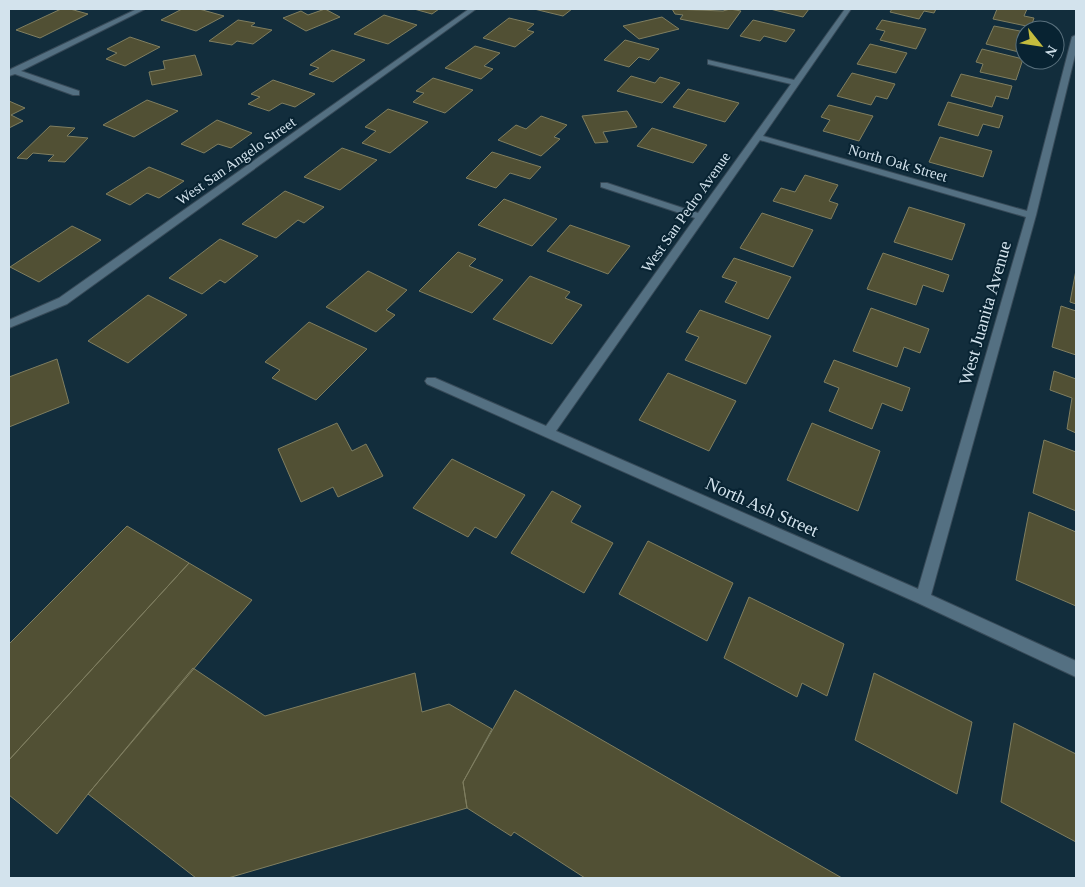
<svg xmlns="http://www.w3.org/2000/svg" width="1085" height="887" font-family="'Times New Roman',serif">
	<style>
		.building { fill: #515034; stroke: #7f7e60 }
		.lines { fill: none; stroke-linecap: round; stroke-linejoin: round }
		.street-casing { stroke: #374a58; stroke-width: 2 }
		.street { fill: #547082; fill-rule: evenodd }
		.labels { text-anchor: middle; stroke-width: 4; stroke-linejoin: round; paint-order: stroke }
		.far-street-label { font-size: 15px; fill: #d3e3ed; stroke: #082332 }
		.street-label { font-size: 18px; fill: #d3e3ed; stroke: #082332 }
	</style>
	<rect width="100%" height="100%" fill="#122d3c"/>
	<path class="building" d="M61 9H70L88 14 40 38 16 30Z
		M182 9H199L224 16 196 31 161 20Z
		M325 9 340 17 306 31 283 18 301 11 308 15Z
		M414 9H439L432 14Z
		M534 9H572L563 16Z
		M672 9 723 11 730 9 741 11 728 29 680 19 683 15 675 14Z
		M770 9H809L803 17Z
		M892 9H936L934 13 924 11 919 19 890 12Z
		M997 9H1027L1024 16 1034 18 1031 27 993 19Z
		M384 15 417 25 388 44 354 34Z
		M662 17 679 29 639 39 623 26Z
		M509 18 534 24 527 30 534 32 515 47 483 38Z
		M238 20 255 23 251 26 272 30 253 44 237 41 232 45 209 41Z
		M753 20 795 30 786 42 764 36 760 41 740 36Z
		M882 20 926 29 916 49 880 40 885 31 876 29Z
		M994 26 1025 32 1023 53 986 44Z
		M130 37 160 47 125 66 106 59 117 53 107 49Z
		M625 40 659 49 649 60 639 57 629 67 604 60Z
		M870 44 907 53 896 73 857 64Z
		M475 46 500 53 484 66 493 69 481 79 445 68Z
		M982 49 1023 59 1016 80 980 72 983 64 976 62Z
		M332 50 365 60 333 82 309 74 319 68 310 65Z
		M195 55 202 75 152 85 149 72 165 69 163 61Z
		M852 73 895 84 887 99 876 96 871 105 837 96Z
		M961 74 1012 86 1008 99 996 96 992 107 951 96Z
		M631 76 655 83 660 77 680 83 662 103 617 91Z
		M433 78 473 90 445 113 413 102 424 93 416 91Z
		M273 80 315 94 295 107 282 103 269 111 248 104 260 97 251 94Z
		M688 89 739 103 725 122 673 107Z
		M147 100 178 111 134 137 103 125Z
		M9 101 25 108 11 115 23 121 9 128Z
		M948 102 1003 116 999 128 983 124 978 136 938 125Z
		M829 105 873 116 859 141 823 131 830 120 821 117Z
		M388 109 428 122 390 153 362 143 376 131 365 127Z
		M627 111 637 127 603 132 608 142 595 143 582 116Z
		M541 116 567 125 554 137 560 139 541 156 498 140 516 125 526 129Z
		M217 120 252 133 231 148 218 144 204 153 181 144Z
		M50 126 75 128 67 136 88 138 65 162 48 161 54 155 33 153 27 159 17 158Z
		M652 128 707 145 693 163 637 146Z
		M940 137 992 151 983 177 929 162Z
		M342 148 377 160 340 190 304 177Z
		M492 152 541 167 530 179 510 173 496 188 466 178Z
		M149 167 184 181 159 198 147 193 130 205 106 194Z
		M805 175 838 185 829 201 838 204 831 219 773 201 781 188 795 192Z
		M285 191 324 207 304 223 298 220 276 238 242 224Z
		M504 199 557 219 532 246 478 225Z
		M909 207 965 224 952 260 894 242Z
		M762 213 813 230 793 267 740 248Z
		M570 225 630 246 608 274 547 251Z
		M72 226 101 240 39 282 10 267Z
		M220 239 258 256 225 283 220 280 202 294 169 278Z
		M458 252 476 259 469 266 503 280 472 313 419 291Z
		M883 253 949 275 943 292 923 285 916 305 867 289Z
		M734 258 791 277 768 319 725 302 737 282 722 277Z
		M1076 270V304L1070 302Z
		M368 271 407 290 386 310 395 315 376 332 326 307Z
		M530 276 570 292 565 298 582 305 552 344 493 319Z
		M148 295 187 315 128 363 88 341Z
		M1061 306 1076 311V355L1052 347Z
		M871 308 929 329 920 353 904 347 897 367 853 351Z
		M700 310 771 336 746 384 685 360 699 337 686 332Z
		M309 322 367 349 316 400 272 378 280 370 265 362Z
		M57 359 69 403 9 427V377Z
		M834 360 910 388 902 411 882 403 872 429 829 411 839 388 824 382Z
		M1054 371 1076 379V433L1067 429 1072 398 1050 390Z
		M668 373 736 401 709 451 639 420Z
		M337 423 352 451 366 444 383 476 338 497 333 487 301 502 278 449Z
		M812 423 880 451 858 511 787 480Z
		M1044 440 1076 452V511L1033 493Z
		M452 459 525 495 496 538 475 527 468 537 413 508Z
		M552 491 581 506 571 522 613 543 584 593 511 553Z
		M1029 512 1076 532V606L1016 580Z
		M127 526 189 563 9 760V644Z
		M648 541 733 583 707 641 619 594Z
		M189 563 252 600 88 794 57 834 9 795V760Z
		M749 597 844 644 827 696 802 683 797 697 724 658Z
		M193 668 265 716 415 673 422 712 449 704 492 729 463 782 467 808 228 878H196L88 794Z
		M874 673 972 722 957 794 855 740Z
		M515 690 842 878H585L514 832 511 836 467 808 463 782Z
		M1014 723 1076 754V842L1001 802Z"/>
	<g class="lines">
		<defs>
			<path id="street" d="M137 9H145L21 71 79 91V95H73L15 74 9 76V71L11 69Z
				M469 9H476L67 304 9 328V320L59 298Z
				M845 9H851L763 136 1027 211 1072 37 1076 35V51L1036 215 931 595 1076 661V677L918 603 427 384 425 381 427 378H435L546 426 695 218 601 187V183H607L698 213 791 84 708 64V60L794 80ZM760 140 1026 217 918 589 556 431Z"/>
		</defs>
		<use href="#street" class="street-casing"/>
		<use href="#street" class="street"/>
	</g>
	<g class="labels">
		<g class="far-street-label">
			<text transform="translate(236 161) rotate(-35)" y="5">West San Angelo Street</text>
			<text transform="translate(898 163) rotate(16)" y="5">North Oak Street</text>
			<text transform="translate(686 212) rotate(-55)" y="5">West San Pedro Avenue</text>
		</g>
		<g class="street-label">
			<text transform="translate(985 313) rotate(-74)" y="6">West Juanita Avenue</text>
			<text transform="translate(762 507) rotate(24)" y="6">North Ash Street</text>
		</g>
	</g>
	<rect width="1085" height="887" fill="none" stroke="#d3e3ed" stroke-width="20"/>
	<g transform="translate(1040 45) rotate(120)"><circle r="24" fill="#082332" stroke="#59707d"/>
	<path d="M0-4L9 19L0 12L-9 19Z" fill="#c4bc3e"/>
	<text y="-8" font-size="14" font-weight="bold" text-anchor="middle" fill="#d3e3ed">N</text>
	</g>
</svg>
